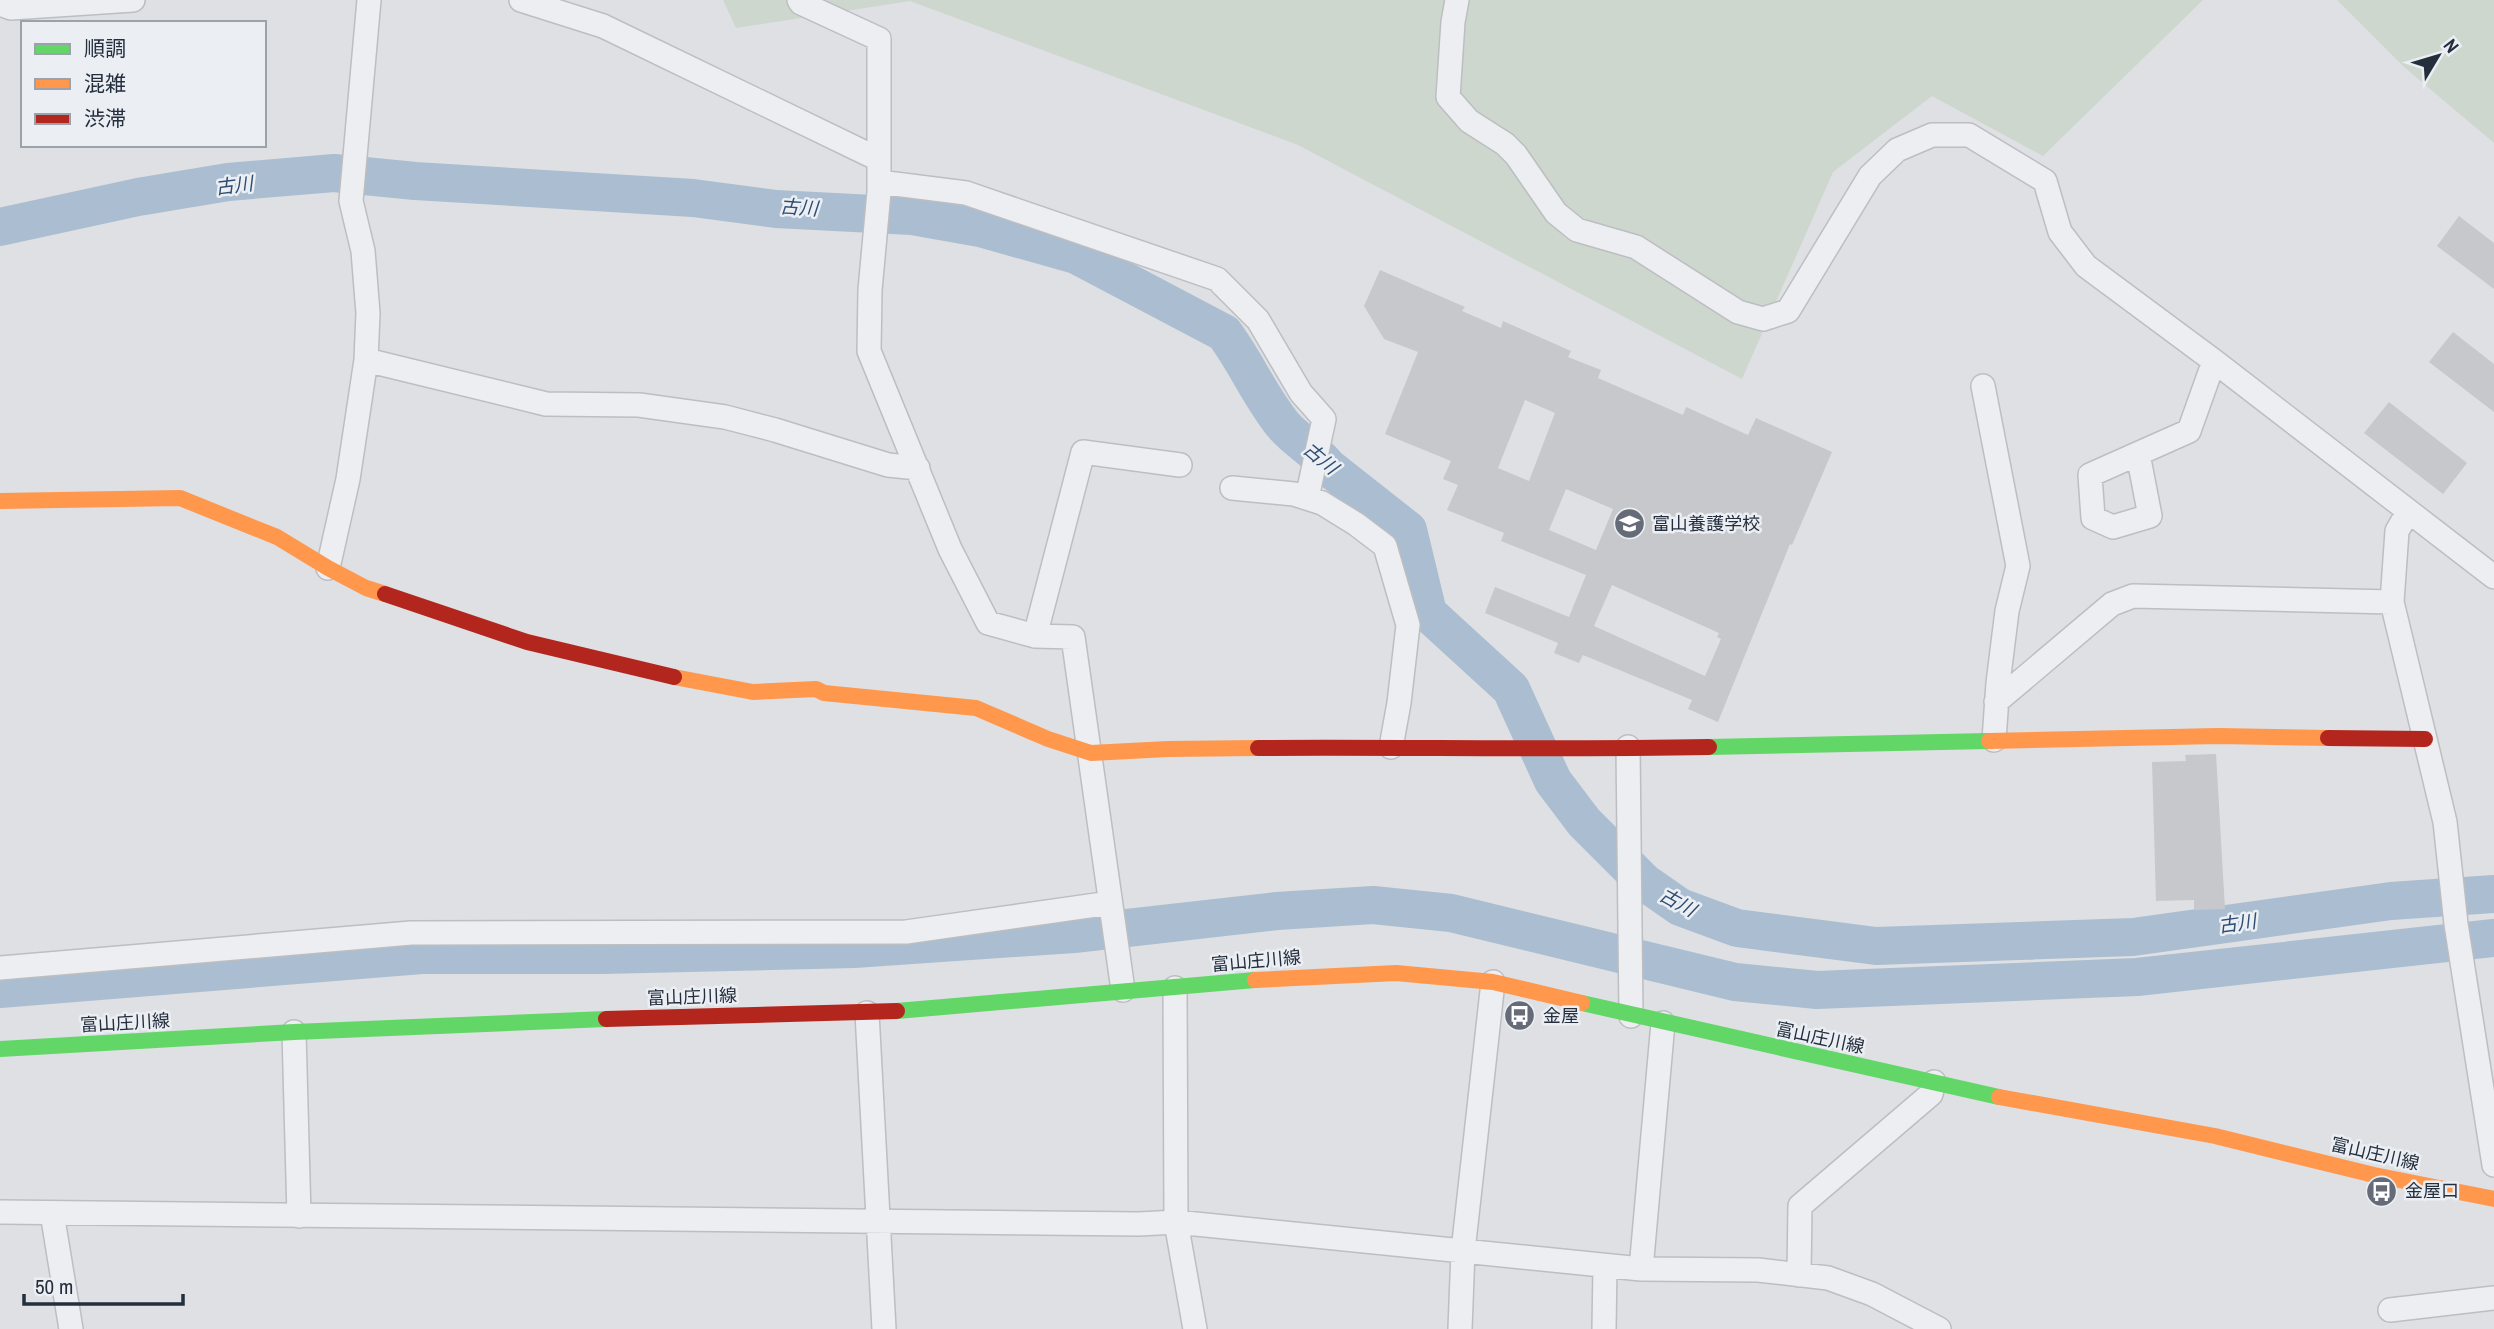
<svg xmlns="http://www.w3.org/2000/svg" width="2494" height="1329" font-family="'Archivo Narrow','Noto Sans JP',sans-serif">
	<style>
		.green { fill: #ced7ce }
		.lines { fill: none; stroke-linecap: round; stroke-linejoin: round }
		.river { stroke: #abbdd0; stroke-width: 38 }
		.building { fill: #c6c8cc; fill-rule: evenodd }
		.street-casing { stroke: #bcbec1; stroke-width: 26 }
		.street { stroke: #edeef1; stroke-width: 23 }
		.fast { stroke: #63d668; stroke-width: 16 }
		.slow { stroke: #ff974d; stroke-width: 16 }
		.jam { stroke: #b3261e; stroke-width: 16 }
		.labels { text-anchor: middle; stroke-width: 5; stroke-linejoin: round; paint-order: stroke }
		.poi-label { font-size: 18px; fill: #252e3d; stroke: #ebeff4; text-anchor: start }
		.street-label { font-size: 18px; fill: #252e3d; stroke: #ebeff4 }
		.water-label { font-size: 19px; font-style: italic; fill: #2e4d71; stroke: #ebeff4 }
	</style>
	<rect width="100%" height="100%" fill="#dee0e3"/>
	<path class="green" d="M723 0H2203L2043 156 1932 96 1833 172 1742 379 1298 145 910 1 736 28Z
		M2337 0H2494V143L2404 67Z"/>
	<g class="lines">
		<path class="river" d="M0 227 138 197 228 182 334 173 415 181 693 198 776 209 912 216 980 228 1076 255 1224 333C1246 362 1260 397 1284 426 1297 441 1315 450 1328 467L1408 530 1428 613 1511 689 1553 781 1584 822 1644 882 1680 907 1737 928 1876 946 2133 937 2391 901 2494 894
			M0 989 422 955H602L854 949 1074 934 1277 911 1373 905 1451 913 1735 982 1817 990 2137 977 2494 938"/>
	</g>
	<path class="building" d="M2459 216 2494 243V289L2437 246Z
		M1380 270 1465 307 1462 311 1501 328 1503 321 1571 351 1568 357 1601 370 1598 378 1683 415 1686 407 1748 435 1756 418 1832 452 1792 545 1790 544 1718 722 1688 709 1692 700 1583 655 1579 663 1554 653 1558 643 1485 613 1495 587 1569 617 1586 575 1501 541 1504 533 1447 510 1458 485 1443 479 1451 461 1385 434 1418 352 1384 339 1364 306ZM1525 400 1555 413 1529 481 1498 468ZM1566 489 1613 509 1596 550 1549 530ZM1612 585 1719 633 1717 637 1721 639 1705 676 1594 626Z
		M2453 332 2494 364V412L2429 362Z
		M2389 402 2467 463 2443 494 2364 433Z
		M2216 754 2225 909 2194 910V900L2156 901 2152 762 2186 761 2185 755Z"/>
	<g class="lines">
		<defs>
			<path id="street" d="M521 0 603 26 878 159
				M799 0 801 3 879 39V192L870 290 869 351 950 549 988 623 1035 636 1073 637 1123 990
				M1457 0 1453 22 1448 97 1469 121 1505 144 1516 155 1556 213 1577 230 1636 247 1738 312 1763 319 1788 311 1870 176 1897 150 1932 135H1969L2045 181 2060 232 2086 266 2214 361 2494 577
				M0 4 11 8 133 0
				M879 182 966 193 1217 279 1258 320 1301 393 1324 419 1307 498
				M366 360 546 404 639 405 725 417 775 430 888 465 918 468
				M1983 386 2018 566 2007 611 1998 683 1994 740
				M2138 454 2150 516 2113 527 2093 518 2090 475 2189 431 2214 361
				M1232 488 1294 494 1322 503 1356 524 1385 546 1408 625 1399 703 1391 747
				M2408 512 2397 531 2392 602 2445 822 2456 924 2494 1165
				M328 568 348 479 366 360 368 313 363 251 351 201 369 0
				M1035 636 1083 452 1180 465
				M1996 702 2112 604 2133 596 2392 602
				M1628 747 1631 1016
				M0 968 411 933 906 932 1110 903
				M1175 988 1176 1222 1195 1329
				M867 1013 884 1329
				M294 1032 299 1216
				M0 1212 1139 1224 1176 1222 1641 1269 1758 1270 1828 1278 1872 1294 1939 1329
				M52 1213 71 1329
				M1641 1269 1663 1023
				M1799 1275 1800 1206 1931 1094 1934 1082
				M2390 1310 2494 1298
				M1460 1329 1463 1251 1493 982
				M1604 1329 1605 1266"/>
		</defs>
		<use href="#street" class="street-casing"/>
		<use href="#street" class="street"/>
		<path class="fast" d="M1709 747 1989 741
			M1582 1003 1999 1097
			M897 1011 1255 980
			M0 1049 294 1032 606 1019"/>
		<path class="slow" d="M0 501 180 498 277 537 328 568 366 588 385 594
			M674 677 753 692 816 689 824 693 976 708 1048 739 1091 753 1168 749 1258 748
			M1989 741 2218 736 2328 738
			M1255 980 1396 973 1493 982 1582 1003
			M1999 1097 2215 1136 2374 1175 2494 1199"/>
		<path class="jam" d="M385 594 527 642 674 677
			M2328 738 2425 739
			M1258 748C1408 747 1559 750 1709 747
			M606 1019 897 1011"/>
	</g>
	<defs>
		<symbol id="school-disc" viewBox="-11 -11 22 22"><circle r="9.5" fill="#666c77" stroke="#ebeff4"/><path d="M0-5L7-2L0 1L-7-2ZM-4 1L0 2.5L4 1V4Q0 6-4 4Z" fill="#fff"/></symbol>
		<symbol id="bus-disc" viewBox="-11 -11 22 22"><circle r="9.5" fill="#666c77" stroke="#ebeff4"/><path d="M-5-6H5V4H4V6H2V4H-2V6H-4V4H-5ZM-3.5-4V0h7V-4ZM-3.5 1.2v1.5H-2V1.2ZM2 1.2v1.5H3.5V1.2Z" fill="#fff"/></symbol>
	</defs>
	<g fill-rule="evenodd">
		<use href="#school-disc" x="1612" y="506" width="35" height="35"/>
		<use href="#bus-disc" x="1502" y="998" width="35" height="35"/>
		<use href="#bus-disc" x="2364" y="1174" width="35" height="35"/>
	</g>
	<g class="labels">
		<g class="poi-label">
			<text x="1652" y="530">富山養護学校</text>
			<text x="1543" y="1022">金屋</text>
			<text x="2405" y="1197">金屋口</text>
		</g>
		<g class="street-label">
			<text transform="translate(1256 961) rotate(-5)" y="6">富山庄川線</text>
			<text transform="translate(692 997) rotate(-2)" y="6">富山庄川線</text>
			<text transform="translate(125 1023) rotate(-3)" y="6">富山庄川線</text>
			<text transform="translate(1820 1038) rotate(12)" y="6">富山庄川線</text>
			<text transform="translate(2375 1154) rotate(13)" y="6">富山庄川線</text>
		</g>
		<g class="water-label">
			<text transform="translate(234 185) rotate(-7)" y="7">古川</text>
			<text transform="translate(799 207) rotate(4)" y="7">古川</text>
			<text transform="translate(1321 458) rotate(40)" y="7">古川</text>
			<text transform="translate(1678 902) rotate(29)" y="7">古川</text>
			<text transform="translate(2237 923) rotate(-8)" y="7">古川</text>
		</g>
	</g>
	<rect x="21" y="21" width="245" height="126" fill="#ebeff4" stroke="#9ca2ab" stroke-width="2"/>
	<rect x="35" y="44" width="35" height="10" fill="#63d668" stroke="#9ca2ab" stroke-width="2"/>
	<text x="84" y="56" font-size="21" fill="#252e3d">順調</text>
	<rect x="35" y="79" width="35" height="10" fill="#ff974d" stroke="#9ca2ab" stroke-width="2"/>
	<text x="84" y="91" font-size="21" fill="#252e3d">混雑</text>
	<rect x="35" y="114" width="35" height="10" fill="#b3261e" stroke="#9ca2ab" stroke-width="2"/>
	<text x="84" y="126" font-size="21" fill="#252e3d">渋滞</text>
	<g transform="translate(2438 56) rotate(52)" stroke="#ebeff4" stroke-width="5" paint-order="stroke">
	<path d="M0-5L12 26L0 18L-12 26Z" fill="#252e3d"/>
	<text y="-10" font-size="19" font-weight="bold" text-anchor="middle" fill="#252e3d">N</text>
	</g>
	<path d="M24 1294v10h159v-10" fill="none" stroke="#252e3d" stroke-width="3.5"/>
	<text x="35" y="1294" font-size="21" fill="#252e3d" stroke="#ebeff4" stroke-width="5" paint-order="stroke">50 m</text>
</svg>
